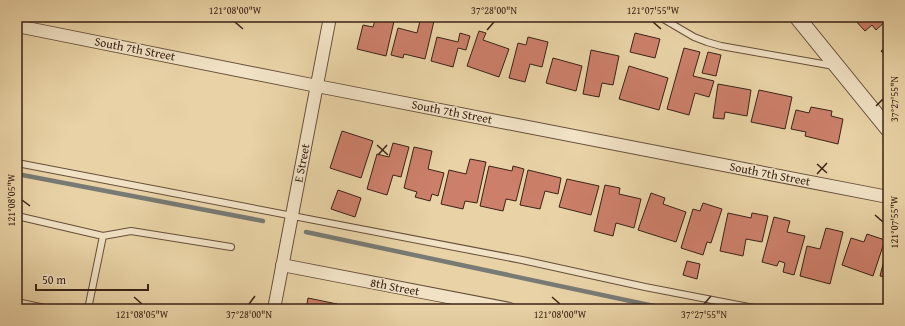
<svg xmlns="http://www.w3.org/2000/svg" width="905" height="326" font-family="'Gentium Book Plus',serif">
	<style>
		.lines { fill: none; stroke-linecap: round; stroke-linejoin: round }
		.stream { stroke: #777a75; stroke-width: 4.5 }
		.building { fill: #cc7f6a; stroke: #3a2216 }
		.service-casing { stroke: #664e3a; stroke-width: 8 }
		.minor-casing { stroke: #664e3a; stroke-width: 14 }
		.tertiary-casing { stroke: #664e3a; stroke-width: 17 }
		.service { stroke: #f1e2c5; stroke-width: 6 }
		.minor { stroke: #f1e2c5; stroke-width: 12 }
		.tertiary { stroke: #f1e2c5; stroke-width: 15 }
		.ticks { fill: none; stroke: #3a2216; stroke-width: 1.5 }
		.labels { text-anchor: middle; stroke-width: 3; stroke-linejoin: round; paint-order: stroke }
		.street-label { font-size: 12px; fill: #3a2216; stroke: #f1e2c5 }
		.neatline { fill: none; stroke: #3a2216; stroke-width: 1.5 }
		.ticks-label { font-size: 10px; text-anchor: middle; fill: #3a2216 }
	</style>
	<rect width="100%" height="100%" fill="#e9d3a6"/>
	<filter id="stains"><feTurbulence type="fractalNoise" baseFrequency=".005" numOctaves="4"/><feColorMatrix values="0 0 0 0 .2 0 0 0 0 .09 0 0 0 0 .02 0 0 0 .5 -.17"/></filter>
	<radialGradient id="worn" r=".72"><stop offset=".6" stop-color="#630" stop-opacity="0"/><stop offset="1" stop-color="#630" stop-opacity=".3"/></radialGradient>
	<g class="lines">
		<path class="stream" d="M17 174 263 221
			M306 232 668 309"/>
	</g>
	<path class="building" d="M376 17H395L386 56 357 49 363 25 373 27Z
		M421 17H435L425 59 404 54 403 58 391 55 398 28 417 33Z
		M852 17H888V19L876 30 872 25 865 31Z
		M479 31 486 33 483 40 509 49 499 77 467 66Z
		M460 33 470 36 466 50 458 48 453 67 431 61 437 37 458 42Z
		M635 33 660 39 655 58 630 52Z
		M528 37 548 42 542 67 530 64 525 82 509 78 518 43 526 45Z
		M888 45V59L881 51Z
		M684 48 700 52 693 76 714 81 709 97 695 93 689 115 667 109Z
		M591 50 619 56 613 85 602 83 599 97 583 94Z
		M708 52 721 55 716 76 702 73Z
		M553 58 582 66 576 91 546 83Z
		M629 66 668 78 659 110 619 99Z
		M718 84 751 90 747 116 725 112 724 119 713 118Z
		M759 90 792 97 785 129 751 122Z
		M811 107 832 111 831 116 843 119 838 144 805 136 806 132 791 129 796 110 809 113Z
		M342 131 373 141 361 178 330 168Z
		M393 143 409 147 401 177 393 175 387 195 367 189 377 154 389 157Z
		M414 147 432 151 428 169 444 173 438 196 432 194 430 201 415 197 417 192 404 188Z
		M470 159 486 162 477 203 465 201 463 209 441 204 449 170 466 174Z
		M489 166 512 171 513 166 524 169 516 201 506 199 503 211 480 206Z
		M528 170 561 178 558 194 545 191 540 209 520 205Z
		M567 179 599 186 591 215 559 207Z
		M605 185 620 188 619 194 641 199 634 228 616 223 613 236 594 231Z
		M338 190 361 198 355 217 331 209Z
		M651 193 665 198 663 204 686 212 676 242 638 230Z
		M703 203 722 209 711 243 707 242 703 255 681 248 693 209 700 211Z
		M728 213 751 218 752 213 768 216 762 242 746 239 743 256 720 251Z
		M774 217 790 221 787 232 805 236 794 275 783 272 785 263 779 261 777 266 762 262Z
		M826 228 843 232 830 284 800 276 807 246 820 249Z
		M867 234 885 240 873 276 842 265 851 238 864 242Z
		M885 256 888 257V277L880 276Z
		M687 261 700 264 697 279 683 275Z
		M308 298 337 304 336 309H306Z"/>
	<g class="lines">
		<defs>
			<path id="service" d="M660 17 694 37 707 42 721 46 834 66
				M17 163 522 260 645 287 759 309
				M17 216 103 236 88 309
				M103 236 131 231 231 247
				M17 302 49 309"/>
			<path id="minor" d="M17 26 317 86 888 197
				M282 265 510 309
				M274 309 330 17"/>
			<path id="tertiary" d="M797 17 888 129"/>
		</defs>
		<use href="#service" class="service-casing"/>
		<use href="#minor" class="minor-casing"/>
		<use href="#tertiary" class="tertiary-casing"/>
		<use href="#service" class="service"/>
		<use href="#minor" class="minor"/>
		<use href="#tertiary" class="tertiary"/>
	</g>
	<path class="ticks" d="M235 22 243 29M653 22 661 29M487 30 494 22M876 106 883 99M377 145 388 155M378 155 387 145M817 164 827 173M817 174 827 163M22 200 30 206M875 215 883 222M134 297 142 304M552 297 560 304M249 304 255 296M704 304 711 296"/>
	<g class="labels">
		<g class="street-label">
			<text transform="translate(135 49) rotate(11)" y="4">South 7th Street</text>
			<text transform="translate(452 112) rotate(11)" y="4">South 7th Street</text>
			<text transform="translate(302 163) rotate(-79)" y="4">E Street</text>
			<text transform="translate(770 174) rotate(11)" y="4">South 7th Street</text>
			<text transform="translate(395 287) rotate(11)" y="4">8th Street</text>
		</g>
	</g>
	<rect width="905" height="326" fill="none" stroke="#e9d3a6" stroke-width="44"/>
	<path d="M36 284v6h112v-6" fill="none" stroke="#3a2216" stroke-width="2"/>
	<text x="42" y="284" font-size="12" fill="#3a2216" stroke="#f1e2c5" stroke-width="3" paint-order="stroke">50 m</text>
	<rect x="22" y="22" width="861" height="282" class="neatline"/>
	<g class="ticks-label">
		<text x="235" y="14">121°08'00"W</text>
		<text x="494" y="14">37°28'00"N</text>
		<text x="653" y="14">121°07'55"W</text>
		<text transform="translate(894 99) rotate(-90)" y="4">37°27'55"N</text>
		<text transform="translate(11 200) rotate(-90)" y="4">121°08'05"W</text>
		<text transform="translate(894 222) rotate(-90)" y="4">121°07'55"W</text>
		<text x="142" y="318">121°08'05"W</text>
		<text x="249" y="318">37°28'00"N</text>
		<text x="560" y="318">121°08'00"W</text>
		<text x="704" y="318">37°27'55"N</text>
	</g>
	<rect width="100%" height="100%" filter="url(#stains)"/>
	<rect width="100%" height="100%" fill="url(#worn)"/>
</svg>
